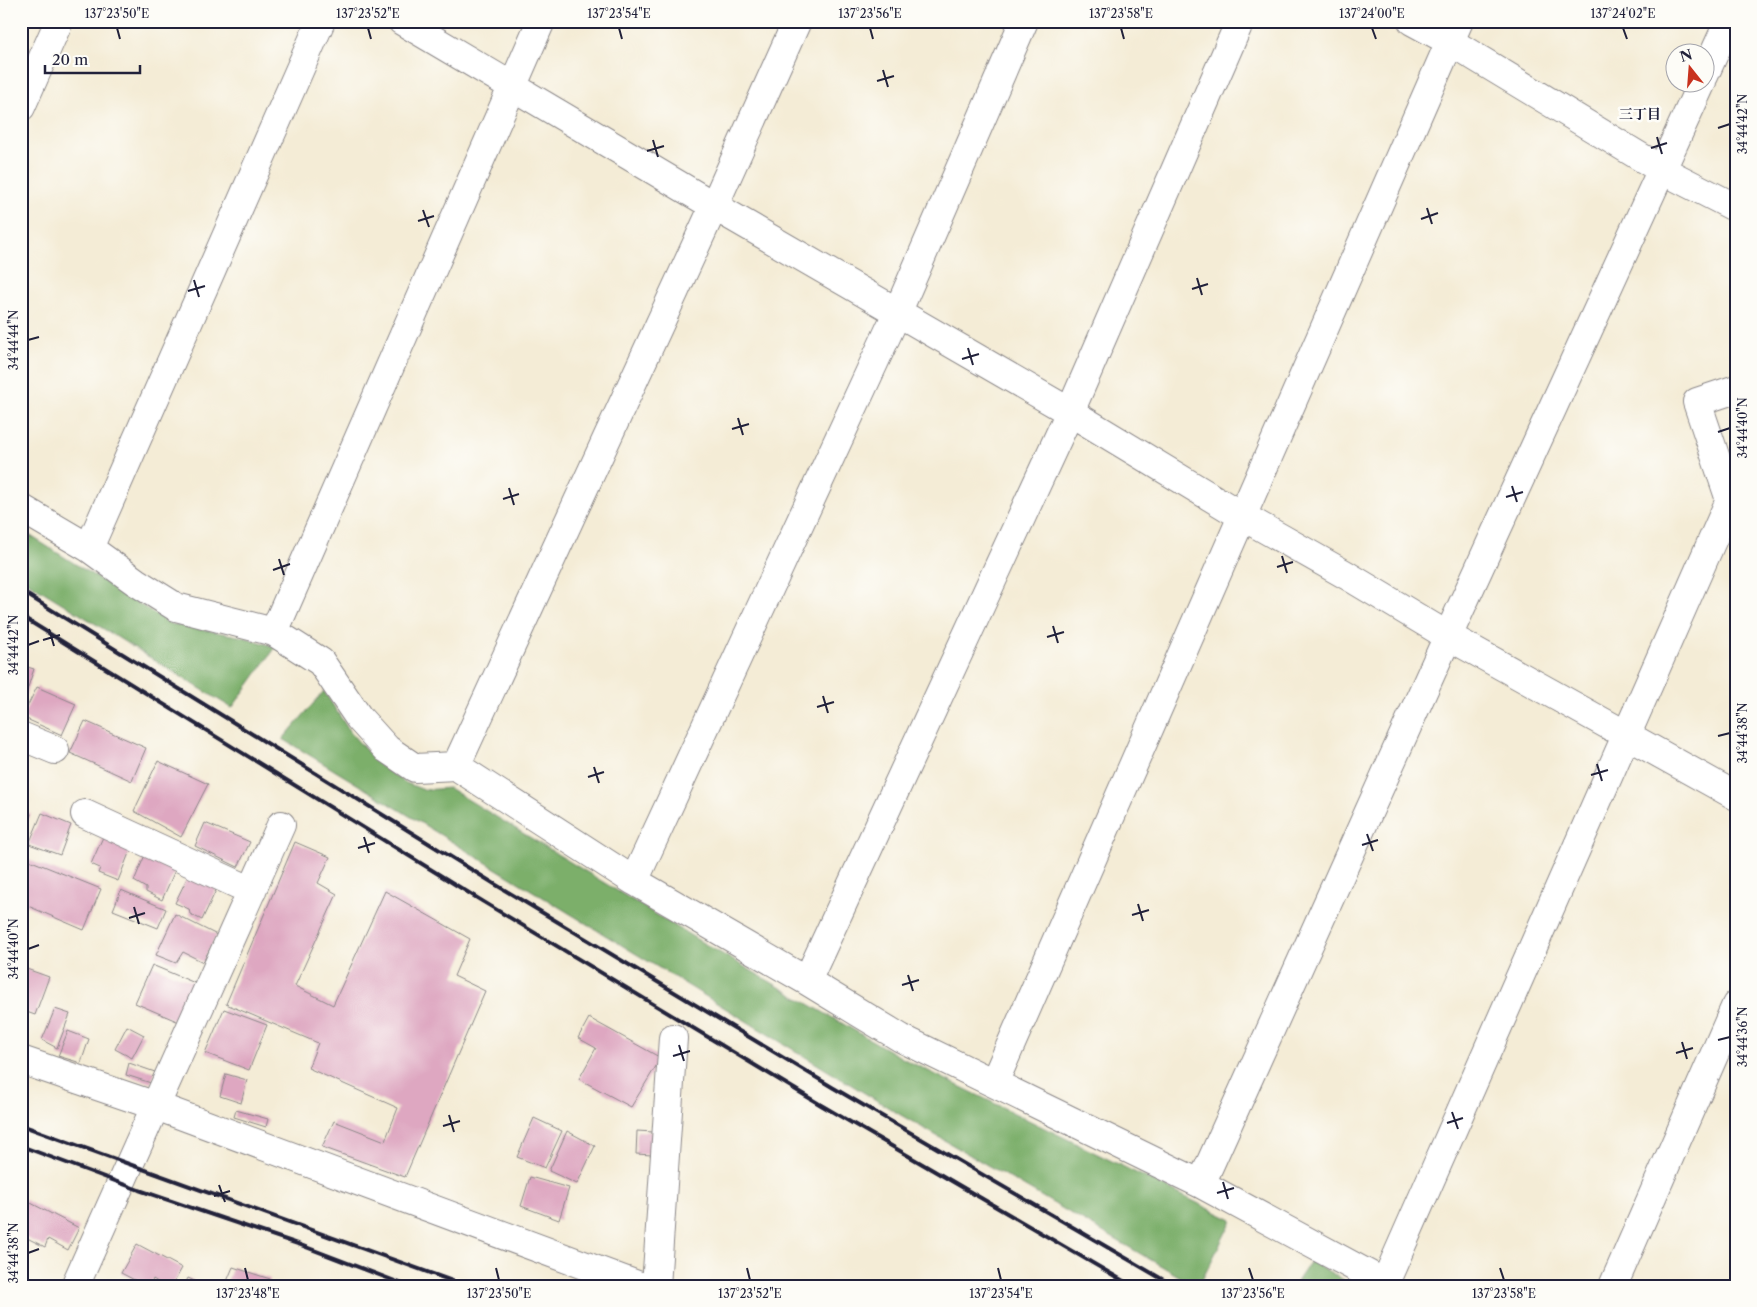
<svg xmlns="http://www.w3.org/2000/svg" width="1757" height="1307" font-family="'Libre Caslon Text','Noto Serif JP',serif">
	<style>
		.forest { fill: #7baf6b; stroke: #4e6853 }
		.building { fill: #dea7c1 }
		.lines { fill: none; stroke-linecap: round; stroke-linejoin: round }
		.street-casing { stroke: #8b8788; stroke-width: 30 }
		.street { stroke: #fff; stroke-width: 28 }
		.rail { stroke: #22223b; stroke-width: 4 }
		.ticks { fill: none; stroke: #22223b; stroke-width: 2 }
		.labels { text-anchor: middle; stroke-width: 5; stroke-linejoin: round; paint-order: stroke }
		.neighbourhood-label { font-size: 14px; font-weight: bold; fill: #22223b; stroke: #fdfcf7 }
		.neatline { fill: none; stroke: #22223b; stroke-width: 2 }
		.ticks-label { font-size: 12px; text-anchor: middle; fill: #22223b }
	</style>
	<rect width="100%" height="100%" fill="#fdfcf7"/>
	<filter id="ink" filterUnits="userSpaceOnUse"><feTurbulence type="fractalNoise" baseFrequency=".02" numOctaves="2"/><feDisplacementMap in="SourceGraphic" scale="10" xChannelSelector="R" yChannelSelector="G"/><feConvolveMatrix kernelMatrix="1 2 1 2 8 2 1 2 1" color-interpolation-filters="sRGB"/></filter>
	<filter id="wash" filterUnits="userSpaceOnUse"><feTurbulence type="fractalNoise" baseFrequency=".0096" numOctaves="4" result="noise"/><feDisplacementMap in="SourceGraphic" scale="20" xChannelSelector="R" yChannelSelector="G"/><feGaussianBlur stdDeviation="1.12" result="paint"/><feColorMatrix in="noise" values="0 0 0 0 0 0 0 0 0 0 0 0 0 0 0 0 0 1.4 0 .05"/><feComposite in="paint" operator="in"/></filter>
	<g filter="url(#wash)">
		<rect width="100%" height="100%" fill="#f4ecd6"/>
		<path class="forest" d="M21 530 171 624 244 637 276 647 232 708 21 578Z
			M324 691 350 732 380 766 406 783 424 790 449 788 698 940 904 1059 1232 1220 1199 1286H1196L899 1114 283 739Z
			M1311 1261 1354 1286H1294Z"/>
		<g id="blocks">
			<path class="building" d="M1173 21H1192L1189 28Z
				M21 665 34 669 22 705H21Z
				M37 687 76 704 62 735 22 717Z
				M85 721 146 748 132 781 70 753Z
				M158 761 208 784 181 837 134 811Z
				M21 810 31 814 21 835Z
				M42 813 71 825 60 855 29 844Z
				M205 823 250 842 238 867 195 846Z
				M103 837 131 848 118 881 98 873 100 868 91 864Z
				M295 842 330 857 318 883 337 894 295 986 333 1005 385 891 470 939 454 976 485 991 405 1177 322 1147 334 1121 385 1141 398 1108 308 1068 318 1043 226 1004Z
				M145 855 176 868 162 900 146 892V888L134 881Z
				M24 858 101 889 84 930 21 903V865Z
				M189 874 217 888 202 920 190 914 189 909 175 903Z
				M121 890 166 909 158 928 113 910Z
				M175 914 217 935 203 962 183 952 176 963 156 955Z
				M152 965 195 983 179 1022 135 1003Z
				M21 967 49 977 35 1015 21 1010Z
				M55 1009 70 1014 57 1048 42 1040Z
				M224 1009 267 1025 249 1070 205 1053Z
				M589 1018 661 1058 631 1107 579 1079 596 1048 578 1038Z
				M127 1026 144 1035 132 1058 115 1049Z
				M68 1031 89 1039 81 1063 58 1056Z
				M129 1063 155 1072 151 1083 126 1075Z
				M226 1074 247 1080 241 1103 220 1096Z
				M236 1110 268 1119 266 1127 234 1117Z
				M534 1118 562 1131 545 1168 517 1157Z
				M567 1131 595 1146 577 1184 549 1171Z
				M637 1131 653 1132 652 1155 636 1154Z
				M530 1177 569 1188 559 1220 521 1206Z
				M25 1200 79 1228 68 1250 48 1239 45 1247 21 1235V1206Z
				M137 1244 182 1268 172 1286H164L153 1279 150 1286H146L121 1273Z
				M233 1267 270 1279 268 1286H225Z
				M188 1278 205 1286H184Z"/>
		</g>
	</g>
	<g filter="url(#ink)">
		<use href="#blocks" fill-opacity="0" stroke="#8b8788" stroke-width="1"/>
		<g class="lines">
			<defs>
				<path id="street" d="M402 21 714 206 1070 412 1242 516 1348 576 1448 636 1736 796
					M1412 21 1449 41 1662 170 1736 208
					M1704 76 1729 21
					M21 107 59 21
					M21 508 89 548 136 582 176 607 274 632 321 662 359 718 387 749 415 768 456 766 634 881 807 981 901 1038 1201 1184 1390 1286
					M89 548 321 21
					M274 632 541 21
					M21 736 55 750
					M456 766 714 206 797 21
					M85 814 252 891
					M634 881 898 311 1024 21
					M807 981 1070 412 1240 21
					M21 1060 156 1106 640 1286
					M994 1083 1459 21
					M1201 1184 1448 636 1702 82
					M1385 1283 1730 500 1697 402 1736 389
					M75 1286 281 825
					M656 1286 673 1038
					M1613 1286 1736 1005"/>
			</defs>
			<use href="#street" class="street-casing"/>
			<use href="#street" class="street"/>
			<path class="rail" d="M21 591 493 883 832 1087 1174 1286
				M21 616 482 901 821 1105 1132 1286
				M21 1125 466 1286
				M21 1146 139 1190 298 1244 408 1286"/>
		</g>
	</g>
	<path class="ticks" d="M117 28 120 39M368 28 371 39M619 28 622 39M870 28 873 39M1121 28 1124 39M1372 28 1376 39M1623 28 1627 39M883 70 888 87M877 81 894 76M1718 128 1730 124M1657 137 1662 154M653 140 658 157M1651 148 1667 143M647 151 664 146M1427 208 1432 224M423 210 429 227M1421 219 1438 213M418 221 434 216M1197 278 1202 295M194 280 199 297M1192 289 1208 284M188 291 205 286M28 340 39 337M968 348 973 365M962 359 979 354M738 418 743 435M732 429 749 424M1718 432 1730 428M1512 486 1517 502M509 488 514 505M1506 497 1523 492M503 499 519 494M1282 556 1287 573M279 559 284 575M1277 567 1293 562M273 570 290 564M1053 626 1058 643M49 629 54 646M1047 637 1064 632M43 640 60 635M28 645 39 641M823 696 828 713M817 707 834 702M1718 736 1730 733M1597 764 1602 781M594 767 599 783M1591 775 1608 770M588 777 604 772M1367 834 1373 851M364 837 369 853M1362 845 1378 840M358 848 375 843M1138 904 1143 921M134 907 139 924M1132 915 1149 910M129 918 145 913M28 949 39 945M908 975 913 991M902 985 919 980M1718 1040 1730 1037M1682 1042 1687 1059M679 1045 684 1061M1676 1053 1693 1048M673 1056 690 1051M1452 1112 1458 1129M449 1115 454 1132M1447 1123 1463 1118M443 1126 460 1121M1223 1182 1228 1199M219 1185 225 1202M1217 1193 1234 1188M214 1196 230 1191M28 1253 39 1249M245 1268 248 1280M496 1268 499 1280M747 1268 750 1280M998 1268 1001 1280M1249 1268 1253 1280M1500 1268 1504 1280"/>
	<g class="labels">
		<g class="neighbourhood-label">
			<text x="1640" y="119">三丁目</text>
		</g>
	</g>
	<rect width="1757" height="1307" fill="none" stroke="#fdfcf7" stroke-width="55"/>
	<g transform="translate(1690 68) rotate(343)"><circle r="24" fill="#fdfcf7" stroke="#a5a5ac"/>
	<path d="M0-4L9 19L0 12L-9 19Z" fill="#c8321e"/>
	<text y="-8" font-size="14" font-weight="bold" text-anchor="middle" fill="#22223b">N</text>
	</g>
	<path d="M45 65v8h95v-8" fill="none" stroke="#22223b" stroke-width="2.5"/>
	<text x="52" y="65" font-size="15" fill="#22223b" stroke="#fdfcf7" stroke-width="4" paint-order="stroke">20 m</text>
	<rect x="28" y="28" width="1702" height="1252" class="neatline"/>
	<g class="ticks-label">
		<text x="117" y="18">137°23'50"E</text>
		<text x="368" y="18">137°23'52"E</text>
		<text x="619" y="18">137°23'54"E</text>
		<text x="870" y="18">137°23'56"E</text>
		<text x="1121" y="18">137°23'58"E</text>
		<text x="1372" y="18">137°24'00"E</text>
		<text x="1623" y="18">137°24'02"E</text>
		<text transform="translate(1743 124) rotate(-90)" y="4">34°44'42"N</text>
		<text transform="translate(14 340) rotate(-90)" y="4">34°44'44"N</text>
		<text transform="translate(1743 428) rotate(-90)" y="4">34°44'40"N</text>
		<text transform="translate(14 645) rotate(-90)" y="4">34°44'42"N</text>
		<text transform="translate(1743 733) rotate(-90)" y="4">34°44'38"N</text>
		<text transform="translate(14 949) rotate(-90)" y="4">34°44'40"N</text>
		<text transform="translate(1743 1037) rotate(-90)" y="4">34°44'36"N</text>
		<text transform="translate(14 1253) rotate(-90)" y="4">34°44'38"N</text>
		<text x="248" y="1298">137°23'48"E</text>
		<text x="499" y="1298">137°23'50"E</text>
		<text x="750" y="1298">137°23'52"E</text>
		<text x="1001" y="1298">137°23'54"E</text>
		<text x="1253" y="1298">137°23'56"E</text>
		<text x="1504" y="1298">137°23'58"E</text>
	</g>
</svg>
